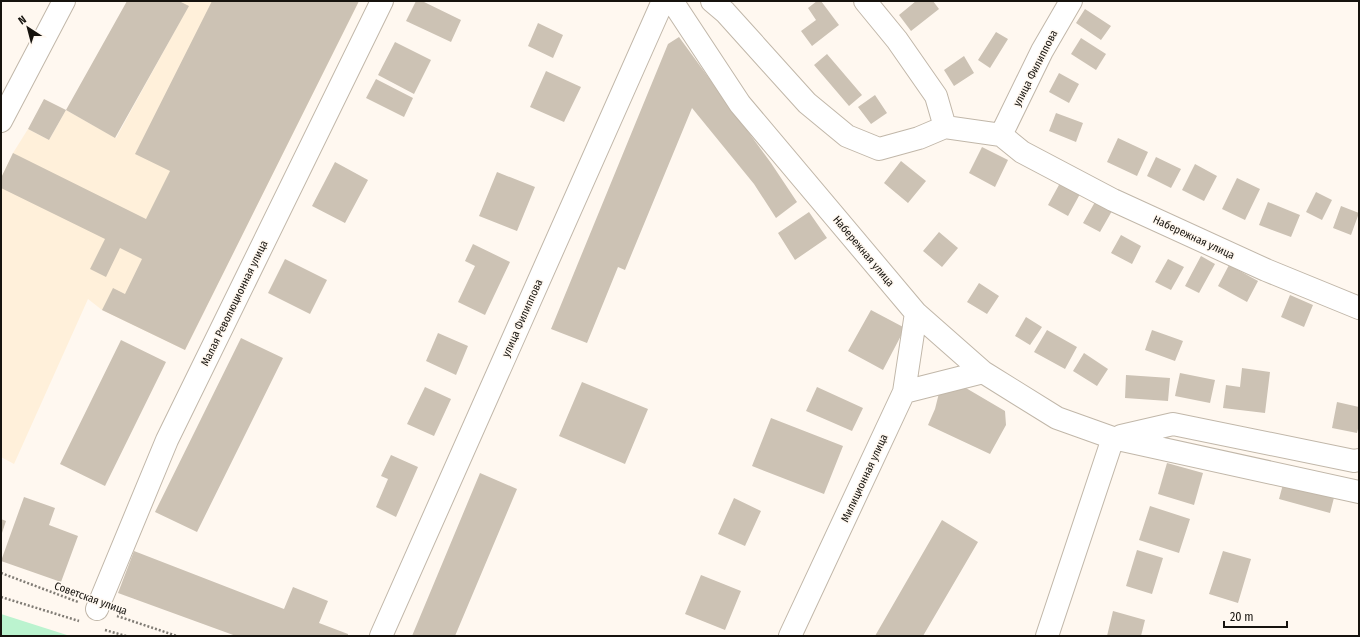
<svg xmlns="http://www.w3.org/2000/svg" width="1360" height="637" font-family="'Fira Sans Condensed',sans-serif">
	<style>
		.built { fill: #fff0da }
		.green { fill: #bbf3cf }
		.building { fill: #ccc2b4 }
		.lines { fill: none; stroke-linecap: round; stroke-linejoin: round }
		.minor-casing { stroke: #c1b7a9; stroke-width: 24 }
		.path { stroke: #807c75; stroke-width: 2.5; stroke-dasharray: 2 2; stroke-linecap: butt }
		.minor { stroke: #fff; stroke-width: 22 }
		.labels { text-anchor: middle; stroke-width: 3; stroke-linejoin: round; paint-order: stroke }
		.street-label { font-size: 11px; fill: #16130e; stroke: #fff8f0 }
	</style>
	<rect width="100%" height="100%" fill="#fff8f0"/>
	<path class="built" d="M179 1H359L185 350 102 310 88 299 14 464 1 457V178L13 153 28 129 49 140 66 110 116 138 188 7Z"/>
	<path class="green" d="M1 614 70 636H1Z"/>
	<path class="building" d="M127 1H179L189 6 115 138 66 110Z
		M212 1H359L185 350 102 310 113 288 125 294 142 259 120 248 106 277 90 269 105 239 1 188V178L13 153 146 219 170 171 135 154Z
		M416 1H422L461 20 451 42 406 21Z
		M817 1H821L839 25 812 46 801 31 816 20 808 8Z
		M916 1H933L939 9 911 31 899 15Z
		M1085 9 1111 26 1101 40 1076 23Z
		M538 23 563 35 553 58 528 46Z
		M996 32 1008 39 990 68 978 60Z
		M679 37 771 163 797 202 776 218 754 184 692 108 625 270 618 267 587 343 551 329 668 44Z
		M1081 38 1106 54 1096 70 1071 54Z
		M395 42 431 60 414 94 378 75Z
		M827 54 862 95 849 106 814 65Z
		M964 56 974 73 954 86 944 70Z
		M546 71 581 87 564 122 530 107Z
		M1059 73 1079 84 1069 103 1049 92Z
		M376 79 413 98 404 117 366 98Z
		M875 95 887 113 871 124 858 107Z
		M44 99 66 110 49 140 28 129Z
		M1056 113 1083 123 1076 142 1049 131Z
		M1118 138 1148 152 1137 176 1107 162Z
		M982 147 1008 160 995 187 969 173Z
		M1156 157 1181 169 1171 188 1147 176Z
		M901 161 926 181 908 203 884 183Z
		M335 162 368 180 345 223 312 206Z
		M1195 164 1217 176 1204 201 1182 190Z
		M497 172 535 187 517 231 479 216Z
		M1237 178 1260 189 1245 220 1222 209Z
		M1060 183 1080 194 1068 216 1048 205Z
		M1316 192 1332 200 1322 220 1306 212Z
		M1095 202 1112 211 1100 232 1083 223Z
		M1268 202 1300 215 1291 237 1259 225Z
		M1341 206 1359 213 1351 235 1333 228Z
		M809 212 827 238 795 260 778 233Z
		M939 232 958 248 942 267 923 251Z
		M1121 235 1141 246 1132 264 1111 253Z
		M473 244 510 262 485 315 458 302 475 266 465 261Z
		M1201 256 1215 264 1199 293 1185 286Z
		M285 259 327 280 310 314 268 293Z
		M1168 259 1184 267 1171 290 1155 282Z
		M1229 265 1258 281 1247 302 1218 286Z
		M979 283 999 296 987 314 967 302Z
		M1290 295 1313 305 1304 327 1281 317Z
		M871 310 905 328 883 370 848 351Z
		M1026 317 1042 327 1030 345 1015 336Z
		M1047 330 1077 347 1065 369 1034 352Z
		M1152 330 1183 341 1175 361 1145 350Z
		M438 333 468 346 456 375 426 361Z
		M241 338 283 358 197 532 155 512Z
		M121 340 166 362 105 486 60 464Z
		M1084 353 1108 369 1097 386 1073 371Z
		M1242 368 1270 372 1265 413 1223 408 1226 385 1240 387Z
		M1180 373 1215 380 1210 403 1175 396Z
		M1126 375 1170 378 1168 401 1125 398Z
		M954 381 1005 411 1006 425 990 454 928 425 935 409 939 393Z
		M582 382 648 409 625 464 559 436Z
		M425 387 451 399 434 436 407 424Z
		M817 387 863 408 852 431 806 411Z
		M1337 402 1359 407V425L1357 433 1332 428Z
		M771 418 843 446 824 494 752 466Z
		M391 455 418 467 396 517 376 507 388 479 381 476Z
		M1167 463 1203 473 1194 505 1158 494Z
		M480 473 517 489 455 636H412Z
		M1285 477 1336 490 1330 513 1279 499Z
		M24 497 55 508 49 525 78 536 61 582 1 561Z
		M734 498 761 511 745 546 718 534Z
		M1150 506 1190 519 1179 553 1139 540Z
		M1 519 6 521 1 536Z
		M942 520 978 542 923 636H875Z
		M1137 550 1163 558 1152 594 1126 586Z
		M134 551 284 609 293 587 328 601 319 623 348 634V636H236L118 593Z
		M1223 551 1251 559 1238 603 1209 594Z
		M701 575 741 591 725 630 685 614Z
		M1113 611 1145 620 1141 636H1107Z"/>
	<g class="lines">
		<defs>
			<path id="minor" d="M672 1 740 104 916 313 983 372 1057 418 1113 438 1359 492
				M712 1 725 12 807 103 847 136 879 149 919 138 945 127 1001 135 1022 152 1113 200 1266 270 1359 308
				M865 1 897 40 936 96 945 127
				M1 121 64 1
				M1001 135 1042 51 1071 1
				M904 392 983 372
				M1121 436 1173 424 1354 461 1359 460
				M97 609 167 440 382 1
				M381 636 663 1
				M790 636 904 392 916 313
				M1047 636 1113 438"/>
		</defs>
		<use href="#minor" class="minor-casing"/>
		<path class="path" d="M1 573 78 602
			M1 597 79 621
			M117 616 177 636
			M105 630 126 636"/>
		<use href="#minor" class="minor"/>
	</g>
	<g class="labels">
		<g class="street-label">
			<text transform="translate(1035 68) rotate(-63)" y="4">улица Филиппова</text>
			<text transform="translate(1194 237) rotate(25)" y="4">Набережная улица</text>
			<text transform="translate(864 251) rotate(50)" y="4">Набережная улица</text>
			<text transform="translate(234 303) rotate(-64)" y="4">Малая Революционная улица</text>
			<text transform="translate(522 318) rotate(-66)" y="4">улица Филиппова</text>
			<text transform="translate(864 478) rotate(-65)" y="4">Милиционная улица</text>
			<text transform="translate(91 598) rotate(20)" y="4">Советская улица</text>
		</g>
	</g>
	<rect width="1360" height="637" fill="none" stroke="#16130e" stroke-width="4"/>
	<g transform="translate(28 28) rotate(324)" stroke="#fff8f0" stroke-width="3" paint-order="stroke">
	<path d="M0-3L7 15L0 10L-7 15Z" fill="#16130e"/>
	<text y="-6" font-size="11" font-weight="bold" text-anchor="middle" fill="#16130e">N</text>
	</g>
	<path d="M1224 621v6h63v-6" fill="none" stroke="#16130e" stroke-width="2"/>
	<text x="1230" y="621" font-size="12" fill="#16130e" stroke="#fff8f0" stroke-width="3" paint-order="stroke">20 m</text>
</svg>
